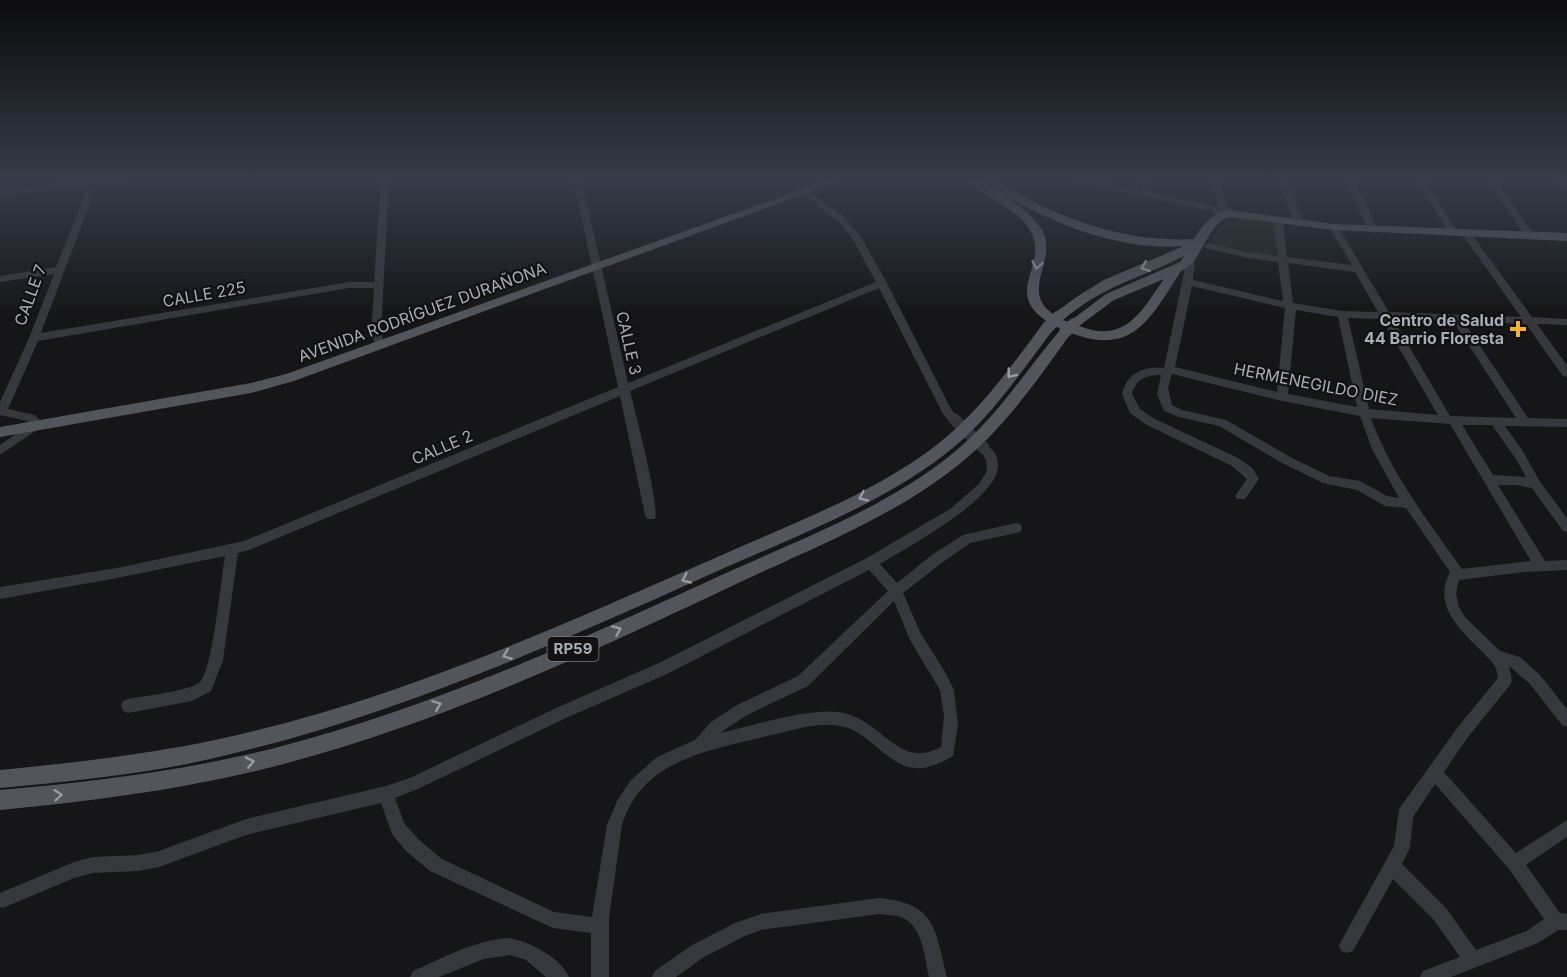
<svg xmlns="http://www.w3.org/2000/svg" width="1567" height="977" font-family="Inter,sans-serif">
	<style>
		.green { fill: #1e261f }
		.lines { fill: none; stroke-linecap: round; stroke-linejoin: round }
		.minor-tunnel { stroke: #333438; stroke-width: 12; stroke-dasharray: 12 6; stroke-linecap: butt }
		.minor { fill: #37383d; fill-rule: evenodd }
		.major { fill: #53555c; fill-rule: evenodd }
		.major-bridge { stroke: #53555c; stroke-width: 12 }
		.oneway { stroke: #979ba6 }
		.poi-dot { fill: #f2b134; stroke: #111113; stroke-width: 2 }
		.labels { text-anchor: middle; stroke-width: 4.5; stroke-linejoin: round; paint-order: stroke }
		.shield { fill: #111113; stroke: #7b7e86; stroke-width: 1.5 }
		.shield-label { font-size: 15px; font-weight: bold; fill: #a8adb8 }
		.street-label { font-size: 16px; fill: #a8adb8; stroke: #111113 }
		.poi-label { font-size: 16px; font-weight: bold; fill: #a8adb8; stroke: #111113; text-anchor: end }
	</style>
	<rect width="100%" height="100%" fill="#161618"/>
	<path class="green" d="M1230 217 1266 221 1274 225 1278 255 1274 257 1210 243 1214 233Z"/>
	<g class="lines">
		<path class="minor-tunnel" d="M952 417 986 450"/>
		<path class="minor" d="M110 178H135L131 181 0 196V190Z
			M381 178H389L381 334 386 345 385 348H377L371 334 374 288H349L38 341 8 409 35 415 44 425 0 455V445L30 424 27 421 0 415V402L29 338 54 274 0 282V276L56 267 87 190 94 192 41 333 349 282H374Z
			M573 178H581L628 383 876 282 852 238 839 222 802 193 801 191 805 188 845 218 861 237 887 283 951 409 958 417 956 420H948L943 414 879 288 630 391C635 411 660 506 655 519H647L645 515 620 396 249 550 238 553 223 660 211 691 192 701 128 713 123 711 121 706 123 701 128 699C143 696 190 691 200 682 213 669 221 578 225 556L117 578 0 599V587L117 568 244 541 618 387Z
			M1069 178H1084L1143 191V178H1151L1152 193 1216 207 1222 211 1219 207 1210 178H1218L1227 206 1235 213 1231 216 1227 214 1223 218 1210 211 1073 181Z
			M1278 178H1286L1304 224 1302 226 1299 227 1294 224Z
			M1345 178H1353L1378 230 1376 232 1373 233 1368 230Z
			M1416 178H1424L1458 233 1456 235H1450Z
			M1487 178H1495L1534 236 1532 238H1526Z
			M1556 178H1564L1567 182V191L1564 190Z
			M1278 218 1283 221 1287 257 1352 265 1329 227 1331 225H1337L1389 312 1521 317 1462 234 1467 231 1470 232 1532 317 1567 319V325L1537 324 1567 365V377L1563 376 1526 324 1464 322 1528 418 1567 419V427L1505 426 1524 453 1540 482 1567 518V532L1563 531 1532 488 1517 485H1498L1545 561 1567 560V570L1524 572 1459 580 1456 594 1459 607 1465 617 1500 651 1520 657 1540 675 1567 709V727L1562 725 1530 684 1509 666 1512 680 1510 685 1468 737 1444 772 1516 853 1567 820V837L1526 865 1560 913 1567 914V930H1558L1538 943 1451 977H1420L1423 971 1460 957 1434 920 1393 879 1353 951 1347 953 1341 951 1339 945 1394 846 1399 809 1458 727 1498 678 1496 668 1492 662C1470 637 1429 611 1450 572L1406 508 1385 506 1357 490 1323 483 1284 464 1219 426 1179 417 1164 411 1157 394 1161 375C1146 375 1136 379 1132 394L1140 409 1153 418 1240 459 1252 468 1259 479 1245 499H1237L1235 496 1247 479 1232 466 1145 424 1130 413 1122 394C1127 373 1143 366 1164 368L1187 258H1193L1195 260 1193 280 1283 301 1278 262 1248 258 1206 248 1204 246 1209 243 1248 252 1278 256 1273 221ZM1288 263 1355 272 1378 312 1342 311 1293 303ZM1192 286 1285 308 1277 392 1175 367ZM1296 310 1338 317 1357 407 1288 394ZM1348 318 1382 319 1438 415 1369 409ZM1393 319 1453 321 1516 418 1450 416ZM1172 374 1282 401 1360 416 1372 449 1399 498 1387 496 1360 481 1329 476 1292 458 1226 420 1182 410 1172 405 1168 388ZM1371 418 1450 424 1531 561 1462 569C1428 521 1391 474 1371 418ZM1462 425H1492L1516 459 1526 477 1493 475ZM1435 784 1509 869 1544 919 1527 931 1476 950 1446 908 1402 864 1410 848 1413 817Z
			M986 446C993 448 998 456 998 464 1001 498 907 547 880 564L897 583 933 554 963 535 1016 523 1020 524 1022 528 1020 532 1016 533 970 543 943 562 903 593 920 632 945 672 954 690 958 725 953 756C916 777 903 770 872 743 864 737 855 729 844 727 820 720 791 731 767 736 711 750 642 759 622 825L609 918V977H591V933L553 928 430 871 406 851 392 834 381 803 246 835 159 867 138 871 93 873 74 878 3 908 0 907V893L74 862 93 857 138 855 159 851 246 819 386 786 412 777 556 708 659 663 865 559 950 509 979 484 987 471 986 460 980 450ZM869 570 888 591 798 676 737 705 711 722 695 740 657 757 631 780 617 801 607 825 592 917 554 912 442 859 418 839 404 823 395 798 420 788 566 718 669 673ZM894 601 910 640 940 690 944 716 941 747C901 769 885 726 848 714 818 704 752 726 720 733L747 715 808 686Z
			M879 898C936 903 935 929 947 977H929C924 956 923 923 898 916 892 915 885 915 879 914L761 930 745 936 704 957 676 977H652L655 971 692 945 735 923 761 914Z
			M510 938C530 942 561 958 569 977H546L526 960 510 955 484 959 439 977H410L413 971C445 957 475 940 510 938Z"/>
		<path class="major" d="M833 178H848L294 381 251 393 0 437V427L251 383 286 374Z
			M965 178C981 178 992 187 1006 197 1019 206 1035 217 1043 232 1057 261 1020 291 1053 314L1078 296 1104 280 1184 246C1117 251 1048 222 992 187V183H1000C1059 219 1124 243 1194 239 1203 224 1211 214 1228 210L1334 224 1567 233V241L1334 230 1229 217C1204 227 1204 261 1181 271 1151 317 1134 357 1071 333 1039 378 1005 427 962 462 895 517 812 548 734 585 584 656 430 727 268 768 180 790 90 801 0 810V790C91 782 182 771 271 749 429 709 578 641 726 573 803 538 885 508 952 454 996 419 1025 371 1061 329 993 297 1052 267 1030 230 1015 205 982 198 965 178ZM1184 256 1180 262 1106 294 1069 322 1063 320C1104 285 1139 279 1184 256ZM1164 279C1141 312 1125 344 1079 326L1114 300Z
			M1047 324 1053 328 1052 331C1019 375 988 422 944 455 874 508 791 538 713 573 543 650 370 726 187 764 125 776 63 782 0 788V770C62 764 124 757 185 746 367 712 538 636 706 562 783 527 866 498 934 447 978 414 1010 368 1042 325Z"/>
		<path class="major-bridge" d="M1047 328 1058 317
			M1065 332 1074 324"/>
	</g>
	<defs><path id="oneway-chevron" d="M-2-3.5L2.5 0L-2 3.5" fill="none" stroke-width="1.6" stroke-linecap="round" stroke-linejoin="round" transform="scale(1.5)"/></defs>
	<g class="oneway">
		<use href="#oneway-chevron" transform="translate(1037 265) rotate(102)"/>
		<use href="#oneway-chevron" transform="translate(1145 267) rotate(159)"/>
		<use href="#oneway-chevron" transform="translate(1011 374) rotate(128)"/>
		<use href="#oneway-chevron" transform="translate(863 497) rotate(155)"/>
		<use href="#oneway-chevron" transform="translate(686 579) rotate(155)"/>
		<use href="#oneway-chevron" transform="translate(617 630) rotate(-23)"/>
		<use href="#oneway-chevron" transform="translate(507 655) rotate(158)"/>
		<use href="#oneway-chevron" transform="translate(437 705) rotate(-21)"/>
		<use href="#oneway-chevron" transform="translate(250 762) rotate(-13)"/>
		<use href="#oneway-chevron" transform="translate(58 795) rotate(-5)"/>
	</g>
	<linearGradient id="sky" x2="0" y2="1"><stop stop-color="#0c0c0d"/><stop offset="0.57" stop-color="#363c48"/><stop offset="1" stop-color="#363c48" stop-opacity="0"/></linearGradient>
	<rect width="1567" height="315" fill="url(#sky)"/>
	<path class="poi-dot" d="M1515 320h6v6h6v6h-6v6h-6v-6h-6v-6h6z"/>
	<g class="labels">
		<rect class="shield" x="547.5" y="637" width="51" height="24" rx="4.5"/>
		<g class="shield-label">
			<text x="573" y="654">RP59</text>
		</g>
		<g class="street-label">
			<text transform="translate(204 294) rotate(-10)" y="6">CALLE 225</text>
			<text transform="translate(30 295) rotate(-70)" y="6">CALLE 7</text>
			<text transform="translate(422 312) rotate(-20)" y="6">AVENIDA RODRÍGUEZ DURAÑONA</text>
			<text transform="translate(629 343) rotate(77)" y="6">CALLE 3</text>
			<text transform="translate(1316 384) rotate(11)" y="6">HERMENEGILDO DIEZ</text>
			<text transform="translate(442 447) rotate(-23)" y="6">CALLE 2</text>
		</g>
		<g class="poi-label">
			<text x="1504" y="326">Centro de Salud<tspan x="1504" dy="18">44 Barrio Floresta</tspan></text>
		</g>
	</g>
</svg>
